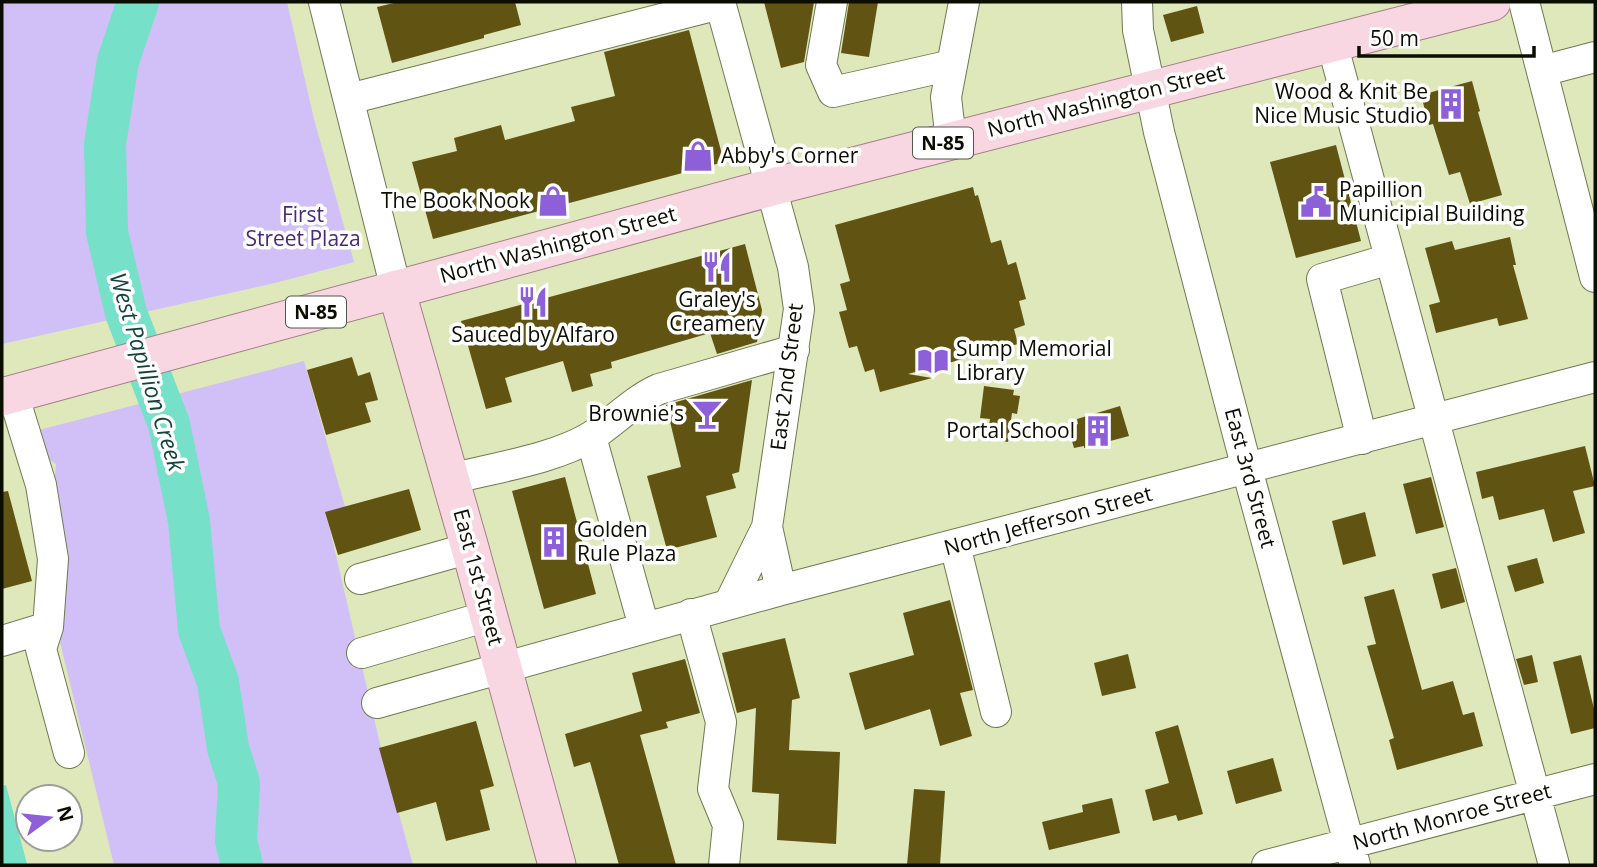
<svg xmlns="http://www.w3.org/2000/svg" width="1597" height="867" font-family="'Open Sans',sans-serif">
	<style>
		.green { fill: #d0c0f7 }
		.water { fill: #76e0c9 }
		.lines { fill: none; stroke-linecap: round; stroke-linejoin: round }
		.river { stroke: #76e0c9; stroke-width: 42 }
		.building { fill: #615412 }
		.minor-casing { stroke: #707850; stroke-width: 32 }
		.major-casing { stroke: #a27f86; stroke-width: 39 }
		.minor { stroke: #fff; stroke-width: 30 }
		.major { stroke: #f8d7e2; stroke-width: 37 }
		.labels { text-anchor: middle; stroke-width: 7; stroke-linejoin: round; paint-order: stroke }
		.shield { fill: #fff; stroke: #54564d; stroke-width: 2 }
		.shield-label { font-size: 19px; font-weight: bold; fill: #0b0d01 }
		.poi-label { font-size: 21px; fill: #0b0d01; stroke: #fff; text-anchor: end }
		.street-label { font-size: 21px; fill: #0b0d01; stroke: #fff }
		.park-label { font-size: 21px; fill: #49277a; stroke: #fff }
		.water-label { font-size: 23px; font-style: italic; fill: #13443a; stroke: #fff }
	</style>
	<rect width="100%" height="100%" fill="#dee8bb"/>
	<path class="green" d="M2 2H287L314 119 354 262 275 283 2 344Z
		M304 361 345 507 326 513 381 748 413 865H114L46 584 56 464 47 458 39 430Z"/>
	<path class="water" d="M6 785 27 864 2 865V786Z"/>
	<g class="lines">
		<path class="river" d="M138 2 118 61 105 144 107 232 126 313 169 424 189 521 199 630 218 682 228 748 239 783 236 841 242 865"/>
	</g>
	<path class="building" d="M398 2H515L521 25 484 35V38L392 63 377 7Z
		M764 2H814L804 62 781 68Z
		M849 2H878L869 57 841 53Z
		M1197 6 1204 33 1171 42 1163 15Z
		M689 30 724 162 433 239 412 162 457 151 454 138 501 125 505 140 575 121 571 107 615 96 604 52Z
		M1472 81 1480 111 1478 112 1502 195 1470 204 1460 172 1449 175 1433 124 1429 125 1421 95Z
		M1336 145 1361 241 1296 258 1270 162Z
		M973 187 975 196 978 195 991 243 1001 240 1008 265 1016 262 1026 299 1019 301 1025 325 1014 329 1018 344 908 374 932 378 880 392 874 369 865 372 857 346 849 348 839 312 847 310 840 284 850 281 835 225Z
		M1510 237 1516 265H1513L1528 319 1499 326 1497 318 1436 333 1429 305 1440 302 1425 248 1452 241 1455 250Z
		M745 244 762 310 757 342 717 354 710 333 611 362 612 368 590 374 593 386 572 392 563 361 505 378 512 402 486 409 461 321Z
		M352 357 358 376 370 372 378 400 365 403 371 422 326 435 307 370Z
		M752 380 739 472 732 474 736 488 706 496 717 537 667 550 647 476 681 467 666 405Z
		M984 386 1014 390 1013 395 1020 396 1017 414 1012 413 1008 442 987 438 990 419 980 418Z
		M1120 406 1129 436 1084 448V446L1074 448 1068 427 1078 424 1077 419Z
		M1585 446 1595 486 1573 491 1585 533 1553 542 1544 509 1499 520 1493 496 1482 499 1476 472Z
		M565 477 596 594 544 609 512 491Z
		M1431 477 1444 527 1416 534 1403 484Z
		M409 489 421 530 338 555 325 512Z
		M8 491 32 581 2 589V492Z
		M1365 512 1376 556 1343 565 1332 521Z
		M1537 558 1544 583 1515 592 1507 566Z
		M1456 568 1465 602 1441 609 1432 574Z
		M1394 589 1422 690 1453 681 1463 715 1474 712 1483 746 1397 770 1389 740 1394 738 1367 646 1376 644 1364 597Z
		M950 600 973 690 960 693 972 736 940 746 930 709 865 730 849 673 914 655 903 613Z
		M785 638 800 698 792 700 789 750 840 752 836 844 777 840 779 794 752 792 756 708 737 713 722 653Z
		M1128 654 1136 688 1102 696 1094 663Z
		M1532 655 1538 682 1524 685 1516 659Z
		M1581 655 1595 713V728L1571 734 1553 662Z
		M685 659 700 713 666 722 668 728 640 735 676 865H619L590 762 574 767 565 734 642 711 632 673Z
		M476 721 494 786 480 790 490 830 446 841 436 802 397 813 379 748Z
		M1178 725 1203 814 1178 821 1176 815 1153 821 1145 790 1169 783 1155 732Z
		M1273 758 1282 791 1236 804 1227 771Z
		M914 789 945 791 940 865H907Z
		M1112 798 1120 833 1049 850 1042 822 1083 812 1082 805Z"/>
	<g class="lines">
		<defs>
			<path id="minor" d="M324 2 396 289
				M720 2 793 267 799 309 767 527 729 604
				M832 2 821 65 833 92 952 65
				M1137 2 1138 30 1159 132 1247 469 1355 865
				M1524 2 1595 277
				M1332 43 1554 865
				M1542 71 1595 57
				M349 99 720 4
				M951 141 946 97 964 2
				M13 394 41 485 53 559 48 627 41 649 69 753
				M591 437 644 627
				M1362 439 1322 279 1390 259
				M451 479C493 468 555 459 592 436 615 421 634 400 659 389L794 350
				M767 527 781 590
				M955 545 996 712
				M360 579 470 548
				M691 614 721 722 713 789 728 825 724 865
				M2 641 48 627
				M362 653 488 616
				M377 703 781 590 1595 377
				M1267 865 1595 779"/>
			<path id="major" d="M396 289 470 548 557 865
				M2 397 772 187 1492 2"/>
		</defs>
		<use href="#minor" class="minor-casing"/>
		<use href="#major" class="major-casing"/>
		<use href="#minor" class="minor"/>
		<use href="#major" class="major"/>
	</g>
	<defs>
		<symbol id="building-bare" viewBox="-9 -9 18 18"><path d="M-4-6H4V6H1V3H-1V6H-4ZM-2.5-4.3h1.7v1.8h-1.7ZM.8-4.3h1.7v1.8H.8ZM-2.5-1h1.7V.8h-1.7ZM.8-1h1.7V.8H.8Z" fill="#8d60d9" stroke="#fff" stroke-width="2.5" paint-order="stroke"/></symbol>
		<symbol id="shop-bare" viewBox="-9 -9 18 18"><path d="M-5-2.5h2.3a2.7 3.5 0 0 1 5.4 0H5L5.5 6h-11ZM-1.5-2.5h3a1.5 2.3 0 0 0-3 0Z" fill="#8d60d9" stroke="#fff" stroke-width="2.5" paint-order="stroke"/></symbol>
		<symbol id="civic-bare" viewBox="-9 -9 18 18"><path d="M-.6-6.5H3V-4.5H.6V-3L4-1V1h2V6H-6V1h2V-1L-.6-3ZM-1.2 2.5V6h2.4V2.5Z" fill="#8d60d9" stroke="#fff" stroke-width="2.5" paint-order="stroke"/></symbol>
		<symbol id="restaurant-bare" viewBox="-9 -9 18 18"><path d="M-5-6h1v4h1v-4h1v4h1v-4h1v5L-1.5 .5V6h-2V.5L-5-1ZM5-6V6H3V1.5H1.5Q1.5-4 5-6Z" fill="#8d60d9" stroke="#fff" stroke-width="2.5" paint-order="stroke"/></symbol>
		<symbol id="library-bare" viewBox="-9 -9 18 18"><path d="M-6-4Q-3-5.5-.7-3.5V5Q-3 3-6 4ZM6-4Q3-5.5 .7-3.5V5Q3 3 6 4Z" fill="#8d60d9" stroke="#fff" stroke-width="2.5" paint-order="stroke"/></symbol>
		<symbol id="bar-bare" viewBox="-9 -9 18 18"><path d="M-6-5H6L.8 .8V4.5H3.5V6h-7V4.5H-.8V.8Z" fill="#8d60d9" stroke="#fff" stroke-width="2.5" paint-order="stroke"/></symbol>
	</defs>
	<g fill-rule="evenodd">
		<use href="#building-bare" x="1429" y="82" width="44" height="44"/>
		<use href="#shop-bare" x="676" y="134" width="44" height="44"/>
		<use href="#shop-bare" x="531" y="179" width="44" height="44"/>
		<use href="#civic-bare" x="1294" y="180" width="44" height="44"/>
		<use href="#restaurant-bare" x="695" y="245" width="44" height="44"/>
		<use href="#restaurant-bare" x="511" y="280" width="44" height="44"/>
		<use href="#library-bare" x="911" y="339" width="44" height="44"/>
		<use href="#bar-bare" x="685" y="392" width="44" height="44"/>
		<use href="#building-bare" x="1076" y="409" width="44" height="44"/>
		<use href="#building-bare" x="532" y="520" width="44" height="44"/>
	</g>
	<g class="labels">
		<g class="shield">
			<rect x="913" y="127.5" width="60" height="31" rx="5"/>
			<rect x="286" y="296.5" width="60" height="31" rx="5"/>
		</g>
		<g class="shield-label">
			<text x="943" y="150">N-85</text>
			<text x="316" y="319">N-85</text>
		</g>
		<g class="poi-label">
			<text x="1428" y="99">Wood &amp; Knit Be<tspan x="1428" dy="24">Nice Music Studio</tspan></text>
			<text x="721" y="163" text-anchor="start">Abby's Corner</text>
			<text x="1339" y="197" text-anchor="start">Papillion<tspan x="1339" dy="24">Municipial Building</tspan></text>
			<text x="530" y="208">The Book Nook</text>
			<text x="717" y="307" text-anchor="middle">Graley's<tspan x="717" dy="24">Creamery</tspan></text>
			<text x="533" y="342" text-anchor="middle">Sauced by Alfaro</text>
			<text x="956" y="356" text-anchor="start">Sump Memorial<tspan x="956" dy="24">Library</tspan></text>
			<text x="684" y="421">Brownie's</text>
			<text x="1075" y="438">Portal School</text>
			<text x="577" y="537" text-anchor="start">Golden<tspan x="577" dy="24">Rule Plaza</tspan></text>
		</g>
		<g class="street-label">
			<text transform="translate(1106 101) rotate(-14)" y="7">North Washington Street</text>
			<text transform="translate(558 245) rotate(-15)" y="7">North Washington Street</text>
			<text transform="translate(787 377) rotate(-83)" y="7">East 2nd Street</text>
			<text transform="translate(1250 478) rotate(75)" y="7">East 3rd Street</text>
			<text transform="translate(1048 521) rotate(-15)" y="7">North Jefferson Street</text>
			<text transform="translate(478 577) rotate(75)" y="7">East 1st Street</text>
			<text transform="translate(1452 817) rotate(-15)" y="7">North Monroe Street</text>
		</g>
		<g class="park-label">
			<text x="303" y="222">First<tspan x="303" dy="24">Street Plaza</tspan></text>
		</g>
		<g class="water-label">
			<text transform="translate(147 372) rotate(73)" y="8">West Papillion Creek</text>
		</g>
	</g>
	<rect width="1597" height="867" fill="none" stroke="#0b0d01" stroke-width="7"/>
	<g transform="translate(49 818) rotate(75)"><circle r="33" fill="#ffffff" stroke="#9d9e99" stroke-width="2"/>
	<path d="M0-5L12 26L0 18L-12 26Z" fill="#8d60d9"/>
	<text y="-10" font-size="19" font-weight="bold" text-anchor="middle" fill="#0b0d01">N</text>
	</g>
	<path d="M1359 46v10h175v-10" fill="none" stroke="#0b0d01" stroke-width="3.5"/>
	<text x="1370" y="46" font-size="21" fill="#0b0d01" stroke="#ffffff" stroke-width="5" paint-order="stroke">50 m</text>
</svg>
